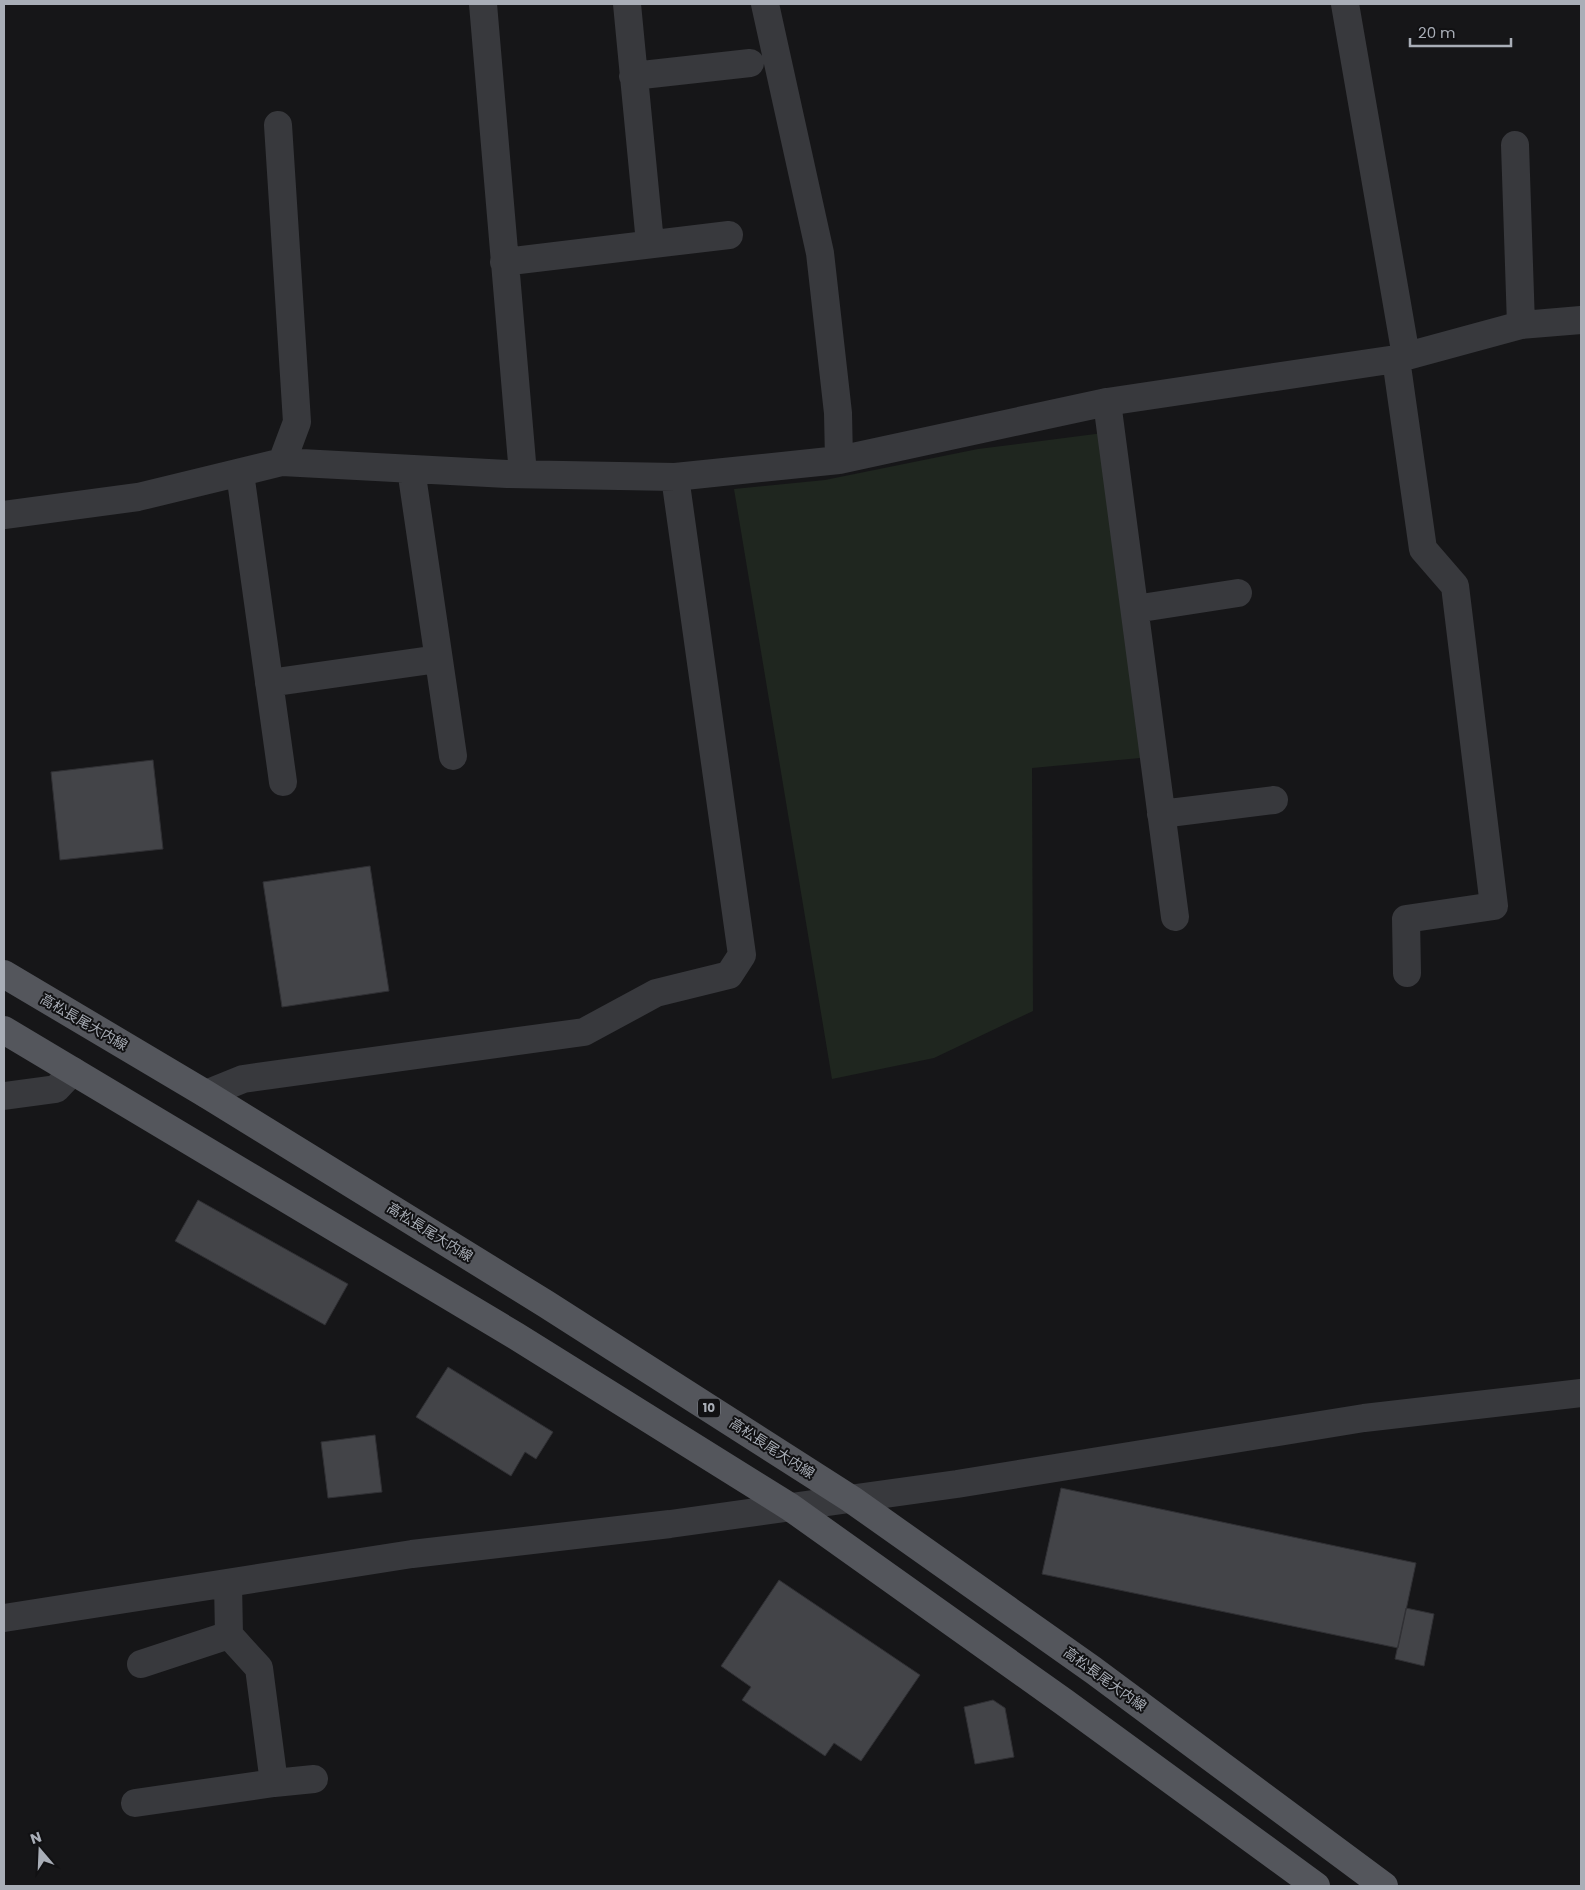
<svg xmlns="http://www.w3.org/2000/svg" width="1585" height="1890" font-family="Poppins,'Noto Sans JP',sans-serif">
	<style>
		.green { fill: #1f261f }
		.building { fill: #434448; stroke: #303034 }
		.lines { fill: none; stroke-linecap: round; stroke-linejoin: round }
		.minor { stroke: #38393d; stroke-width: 28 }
		.major { stroke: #54565c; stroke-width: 28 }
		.labels { text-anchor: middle; stroke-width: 4; stroke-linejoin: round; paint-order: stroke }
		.shield { fill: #111113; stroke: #7b7f86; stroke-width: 1 }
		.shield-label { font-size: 12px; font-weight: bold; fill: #a9aeb7 }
		.street-label { font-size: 14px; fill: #a9aeb7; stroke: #111113 }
	</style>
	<rect width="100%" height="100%" fill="#161618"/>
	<path class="green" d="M1103 433 1151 757 1032 768 1033 1011 934 1058 832 1079 734 489 825 480 978 449Z"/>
	<path class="building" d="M153 760 163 849 60 860 51 772Z
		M370 866 389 991 282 1007 263 882Z
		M198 1200 348 1284 325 1325 175 1241Z
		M448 1367 553 1432 536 1459 525 1452 511 1476 416 1417Z
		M375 1435 382 1492 328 1498 321 1442Z
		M1061 1488 1416 1563 1398 1648 1042 1574Z
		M779 1580 920 1675 861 1761 834 1743 825 1756 742 1700 751 1687 721 1666Z
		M1406 1608 1434 1614 1424 1666 1395 1659Z
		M993 1700 1005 1708 1014 1757 975 1764 964 1707Z"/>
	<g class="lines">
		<path class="minor" d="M483 4 523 474
			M627 4 650 243
			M765 4 820 253 838 413 839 460
			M1345 4 1406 356
			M633 76 750 63
			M278 125 297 422 282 462
			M1515 145 1521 325
			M504 262 729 235
			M1396 359 1423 549 1455 586 1494 906 1406 919 1407 973
			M1107 402 1175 917
			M411 469 453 756
			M240 473 283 782
			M4 515 138 497 282 462 507 474 675 477 839 460 1107 402 1396 359 1521 325 1581 320
			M1135 609 1238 593
			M269 683 438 659
			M1161 814 1274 800
			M206 1094 243 1079 584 1032 656 993 729 975 742 955 675 477
			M4 1096 56 1089 73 1071
			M228 1583 229 1635 259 1668 274 1783
			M4 1618 412 1554 670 1524 957 1484 1364 1418 1581 1393
			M141 1664 229 1635
			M135 1803 274 1783 314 1779"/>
		<path class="major" d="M4 974 206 1094 546 1304 851 1499 1093 1670 1384 1886
			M4 1030 516 1336 790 1507 1064 1702 1316 1886"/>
	</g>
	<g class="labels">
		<rect class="shield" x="698" y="1398.5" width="22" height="19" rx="4"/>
		<g class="shield-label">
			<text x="709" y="1412">10</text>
		</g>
		<g class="street-label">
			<text transform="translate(84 1022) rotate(30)" y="5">高松長尾大内線</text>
			<text transform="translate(430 1232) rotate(32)" y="5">高松長尾大内線</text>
			<text transform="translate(772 1448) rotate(33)" y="5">高松長尾大内線</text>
			<text transform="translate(1105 1679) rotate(36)" y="5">高松長尾大内線</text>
		</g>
	</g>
	<rect width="1585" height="1890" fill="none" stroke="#a9aeb7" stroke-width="10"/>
	<g transform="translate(40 1850) rotate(341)" stroke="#111113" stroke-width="4" paint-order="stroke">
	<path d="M0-4L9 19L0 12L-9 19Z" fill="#a9aeb7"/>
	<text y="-8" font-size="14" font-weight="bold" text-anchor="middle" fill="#a9aeb7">N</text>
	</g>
	<path d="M1410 38v8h101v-8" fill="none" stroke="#a9aeb7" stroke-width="2.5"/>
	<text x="1418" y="38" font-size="15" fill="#a9aeb7" stroke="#111113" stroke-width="4" paint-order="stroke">20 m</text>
</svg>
